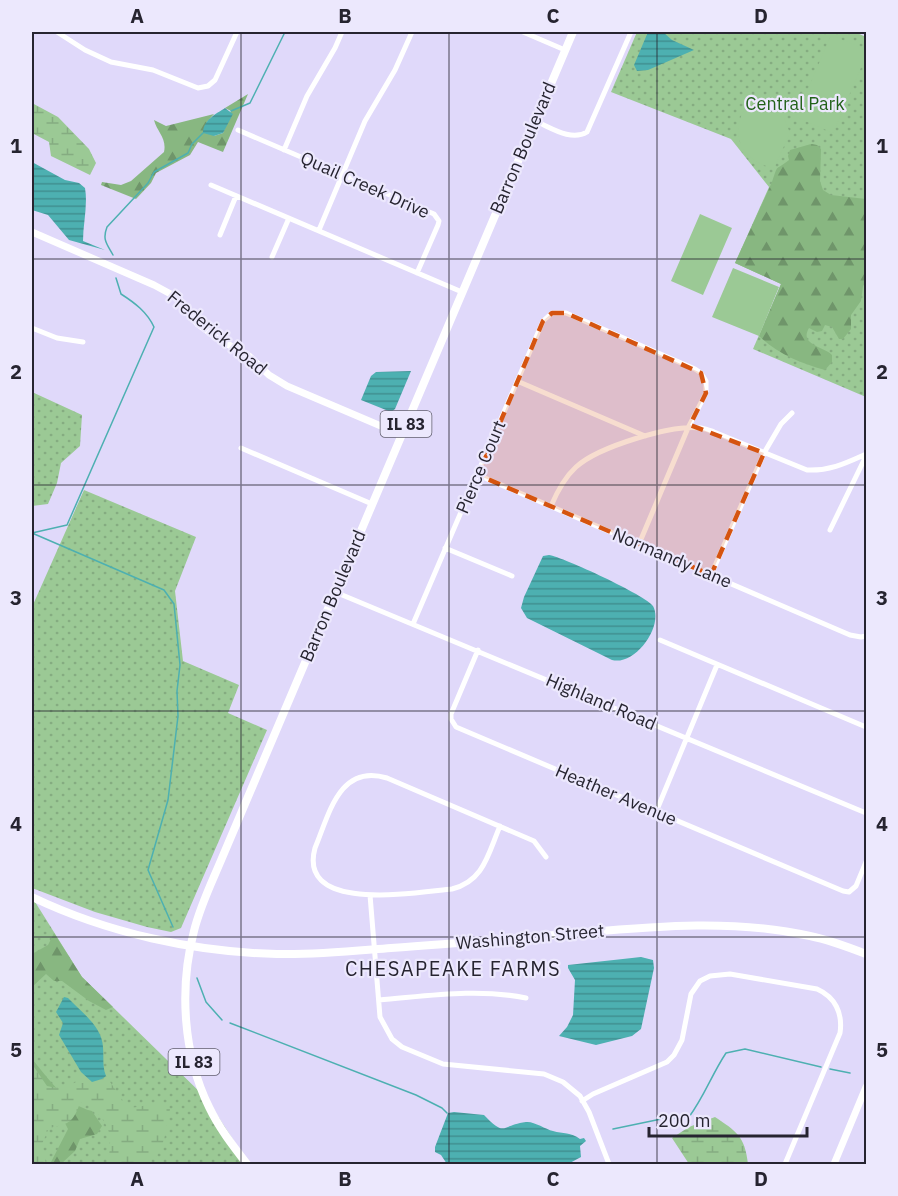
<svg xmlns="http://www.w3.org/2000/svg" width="898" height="1196" font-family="'IBM Plex Sans',sans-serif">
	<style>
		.grass { fill: url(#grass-dots) }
		.forest { fill: url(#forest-firs) }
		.wetland { fill: url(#wetland-marsh) }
		.garden { fill: #9bc995 }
		.water { fill: url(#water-rules) }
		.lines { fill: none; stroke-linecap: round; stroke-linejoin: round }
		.stream { stroke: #4db0b1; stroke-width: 1.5 }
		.minor { stroke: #fff; stroke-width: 5 }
		.tertiary { stroke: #fff; stroke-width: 7 }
		.secondary { stroke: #fff; stroke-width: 8 }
		.primary { stroke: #fff; stroke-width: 8 }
		.marked { fill: #d55410; fill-opacity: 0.2; stroke: #d55410; stroke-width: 4.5; stroke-dasharray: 12 8; stroke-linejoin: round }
		.grid { fill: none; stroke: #262430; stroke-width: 1.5; stroke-opacity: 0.55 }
		.labels { text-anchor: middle; stroke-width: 4.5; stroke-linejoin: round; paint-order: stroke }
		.shield { fill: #ece8fd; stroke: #615f6e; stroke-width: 1.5 }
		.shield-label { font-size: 16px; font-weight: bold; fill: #262430 }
		.park-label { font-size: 18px; fill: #226119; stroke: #ece8fd }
		.street-label { font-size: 18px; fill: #262430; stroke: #ece8fd }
		.neighbourhood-label { font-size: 20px; letter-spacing: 1.5px; fill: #262430; stroke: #ece8fd }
		.neatline { fill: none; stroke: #262430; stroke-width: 2 }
		.grid-label { font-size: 20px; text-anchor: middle; font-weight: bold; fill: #262430 }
	</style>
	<defs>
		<pattern id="grass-dots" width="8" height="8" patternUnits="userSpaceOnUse" patternTransform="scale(1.5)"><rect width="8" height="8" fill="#9bc995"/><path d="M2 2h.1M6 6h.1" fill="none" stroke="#85ac81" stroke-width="1.8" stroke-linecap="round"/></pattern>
		<pattern id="forest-firs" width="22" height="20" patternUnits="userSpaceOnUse" patternTransform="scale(1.5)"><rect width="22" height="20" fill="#88b781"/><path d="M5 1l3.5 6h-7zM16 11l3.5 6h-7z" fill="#6f956a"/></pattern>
		<pattern id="wetland-marsh" width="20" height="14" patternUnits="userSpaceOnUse" patternTransform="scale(1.5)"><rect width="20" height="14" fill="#9bc995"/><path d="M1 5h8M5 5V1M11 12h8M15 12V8" fill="none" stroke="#85ac81"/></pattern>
		<pattern id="water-rules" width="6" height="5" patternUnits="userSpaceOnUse" patternTransform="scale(1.5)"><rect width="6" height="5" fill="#4db0b1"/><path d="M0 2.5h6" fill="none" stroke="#408f90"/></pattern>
	</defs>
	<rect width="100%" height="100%" fill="#e0d9fa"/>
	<path class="grass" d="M637 32H855L866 37V397L753 349 781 284 735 263 769 187 731 139 611 92Z
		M32 392 82 415 80 446 61 463 57 483 48 504 32 506Z
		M84 490 196 537 175 591 183 661 239 685 228 713 267 730 181 928 171 932 147 927 95 912 32 888V607Z
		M32 897 82 977 206 1098 249 1164H32Z"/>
	<path class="forest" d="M248 94 223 152 198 142 190 155 156 173 151 183 136 199 101 185 102 182 121 185 131 181 164 152C167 138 157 132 154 120L166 126 214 114 207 122 214 136 223 133 231 111 225 108Z
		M811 144 817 145 821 149 820 181 823 190 831 195 866 199V282L863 286 861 301 851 315V329L843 339H839L832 327 825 325 822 331 817 332 809 328C799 345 823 346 832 355V362L825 370C800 363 778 354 759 336L781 284 735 263 772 182C779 162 774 172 789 160L788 156 790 150Z
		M54 933 82 977 113 1007 106 1010 89 1001 62 981H54L46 974 32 987V954L48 945Z
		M32 1059C49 1079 66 1105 92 1111L102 1126 97 1134 80 1139 75 1151 61 1164H50L68 1129 61 1115 32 1083Z"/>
	<path class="wetland" d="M32 103 58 117 89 149 96 163 90 175 51 156 49 142 32 133Z
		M32 1064 47 1086 62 1089 76 1082 81 1072 92 1082 102 1079 106 1076 128 1108 138 1107 161 1102 170 1109 164 1140 156 1157 138 1164H108C113 1128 110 1128 87 1101L80 1103C72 1124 70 1123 49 1128L42 1144 46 1164H32Z
		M715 1117C736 1131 745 1136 748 1164H689L672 1138 689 1127Z"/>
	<path class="garden" d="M831 35 866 50V56L833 133 796 117Z
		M749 103 784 118 790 133 774 168C740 161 727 130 749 103Z
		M700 214 732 228 703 295 671 281Z
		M733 268 779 287 759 336 712 317Z"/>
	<path class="water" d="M648 32H663L672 40 694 50 648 70 637 71 634 65Z
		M225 108 233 114 223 133 214 136 203 133C203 120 216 114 225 108Z
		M32 162 65 180 79 183 85 188C88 205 83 224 83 241L105 250 69 240 48 215 32 210Z
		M411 371 395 409 391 412 361 400 371 376 376 372Z
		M549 555C563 557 647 596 653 606 664 626 635 666 612 660L527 618 521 608 524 597 543 556Z
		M641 957 653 960 654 968 641 1029 632 1036 596 1045 559 1036 567 1027 573 1015 575 980 568 968V965Z
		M64 997 68 998C81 1012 102 1026 103 1047 104 1058 102 1066 106 1076L102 1079 92 1082 81 1072 59 1035 63 1023 56 1012Z
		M454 1112 484 1115C506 1138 501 1125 526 1122 534 1121 545 1129 553 1131 563 1134 571 1132 580 1139L584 1138 586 1141 580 1146 581 1157 568 1164H447L441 1155 435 1152V1147L448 1113Z"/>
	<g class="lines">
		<path class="stream" d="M231 111 250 103 285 32
			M113 255C107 244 102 240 107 227L148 183 154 172 188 153 192 144 203 133
			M32 533 164 590 174 604 180 665 177 691 178 716 168 800 148 870 173 927
			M32 533 67 525 154 327C147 312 135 303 121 294L116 278
			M197 978 206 1002 222 1020
			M230 1023 416 1095 442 1108 447 1113
			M830 1069 850 1073
			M613 1129 666 1118 689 1117C704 1097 712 1074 726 1053L745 1049 821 1067"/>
		<path class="minor" d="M57 32 85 50 111 62 153 70 198 88 208 86 215 80 237 32
			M523 32 565 50
			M865 32H866
			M535 121C550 127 571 142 587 132L631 32
			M238 130 434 214 439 221 438 225 417 273
			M284 150 307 96 335 48 342 32
			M211 185 462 292
			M319 230 365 121 395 70 412 32
			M220 235 236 196
			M272 257 289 218
			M32 328 57 338 83 342
			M517 381 645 436
			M241 448 372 504
			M478 475 850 635 861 637 866 636
			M551 506C557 492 565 477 576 467 598 447 672 424 701 428 705 429 710 430 714 432L807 470C830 471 846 463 866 454
			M830 530 866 456
			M445 548 512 576
			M711 575 764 453 781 424 792 413
			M335 592 866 813
			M413 624 543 321 552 313H566L695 369 701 373 706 381V393L688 428 639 544
			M660 640 866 727
			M478 650 451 714V719L456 727 843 891 849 892 856 886 866 862
			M656 812 717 665
			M500 826C488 854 484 881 452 889 418 892 297 914 315 848 329 815 339 763 387 778L534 841 546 857
			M370 895 380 1017 392 1039 402 1047 443 1064 544 1074 563 1082 580 1096 589 1112 609 1164
			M379 1000C428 996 477 988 526 998
			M582 1101 593 1094 667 1062 674 1055 682 1040 691 994 700 981 710 976 730 974 817 989C835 997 843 1013 840 1033L785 1164"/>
		<path class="tertiary" d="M32 232 154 285 178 298 198 324 220 340 249 356 269 375 287 386 402 435
			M834 1164 866 1087"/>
		<path class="secondary" d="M32 897C107 933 194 952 277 954 315 955 353 951 391 948 449 944 508 939 567 934 648 927 729 918 810 936 830 940 848 947 866 954"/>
		<path class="primary" d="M247 1164C233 1146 219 1128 209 1107 183 1054 179 988 194 931 200 906 212 882 222 858L573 32"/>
	</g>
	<path class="marked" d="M552 313H566L701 373 706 393 690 425 764 453 711 575 478 475 543 321Z"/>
	<path class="grid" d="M241 32V1164M449 32V1164M657 32V1164M32 259H866M32 485H866M32 711H866M32 937H866"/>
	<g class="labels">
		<g class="shield">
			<rect x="380.5" y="411" width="51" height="26" rx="4.5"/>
			<rect x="168.5" y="1049" width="51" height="26" rx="4.5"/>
		</g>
		<g class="shield-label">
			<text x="406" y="430">IL 83</text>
			<text x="194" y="1068">IL 83</text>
		</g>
		<g class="park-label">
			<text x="795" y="110">Central Park</text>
		</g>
		<g class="street-label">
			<text transform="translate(523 148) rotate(-67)" y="6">Barron Boulevard</text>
			<text transform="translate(365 185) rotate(24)" y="6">Quail Creek Drive</text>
			<text transform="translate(217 333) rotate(39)" y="6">Frederick Road</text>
			<text transform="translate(481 467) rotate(-67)" y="6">Pierce Court</text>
			<text transform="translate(672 558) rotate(23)" y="6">Normandy Lane</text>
			<text transform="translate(333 596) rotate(-67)" y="6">Barron Boulevard</text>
			<text transform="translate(601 702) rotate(23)" y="6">Highland Road</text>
			<text transform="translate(616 795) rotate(23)" y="6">Heather Avenue</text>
			<text transform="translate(530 937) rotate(-5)" y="6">Washington Street</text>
		</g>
		<g class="neighbourhood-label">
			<text x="453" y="976">CHESAPEAKE FARMS</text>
		</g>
	</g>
	<rect width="898" height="1196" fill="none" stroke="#ece8fd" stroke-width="66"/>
	<path d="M649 1127v9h158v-9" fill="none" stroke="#262430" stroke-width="3"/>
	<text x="658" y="1127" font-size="18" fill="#262430" stroke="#ece8fd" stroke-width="4.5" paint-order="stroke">200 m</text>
	<rect x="33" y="33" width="832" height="1130" class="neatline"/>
	<g class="grid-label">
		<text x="137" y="23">A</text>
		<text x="345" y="23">B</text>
		<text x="553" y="23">C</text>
		<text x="761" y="23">D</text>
		<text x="16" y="153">1</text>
		<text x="882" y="153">1</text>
		<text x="16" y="379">2</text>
		<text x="882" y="379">2</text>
		<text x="16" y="605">3</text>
		<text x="882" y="605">3</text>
		<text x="16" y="831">4</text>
		<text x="882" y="831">4</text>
		<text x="16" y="1057">5</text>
		<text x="882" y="1057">5</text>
		<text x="137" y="1186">A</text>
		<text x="345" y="1186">B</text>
		<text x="553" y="1186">C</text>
		<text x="761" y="1186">D</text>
	</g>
</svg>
